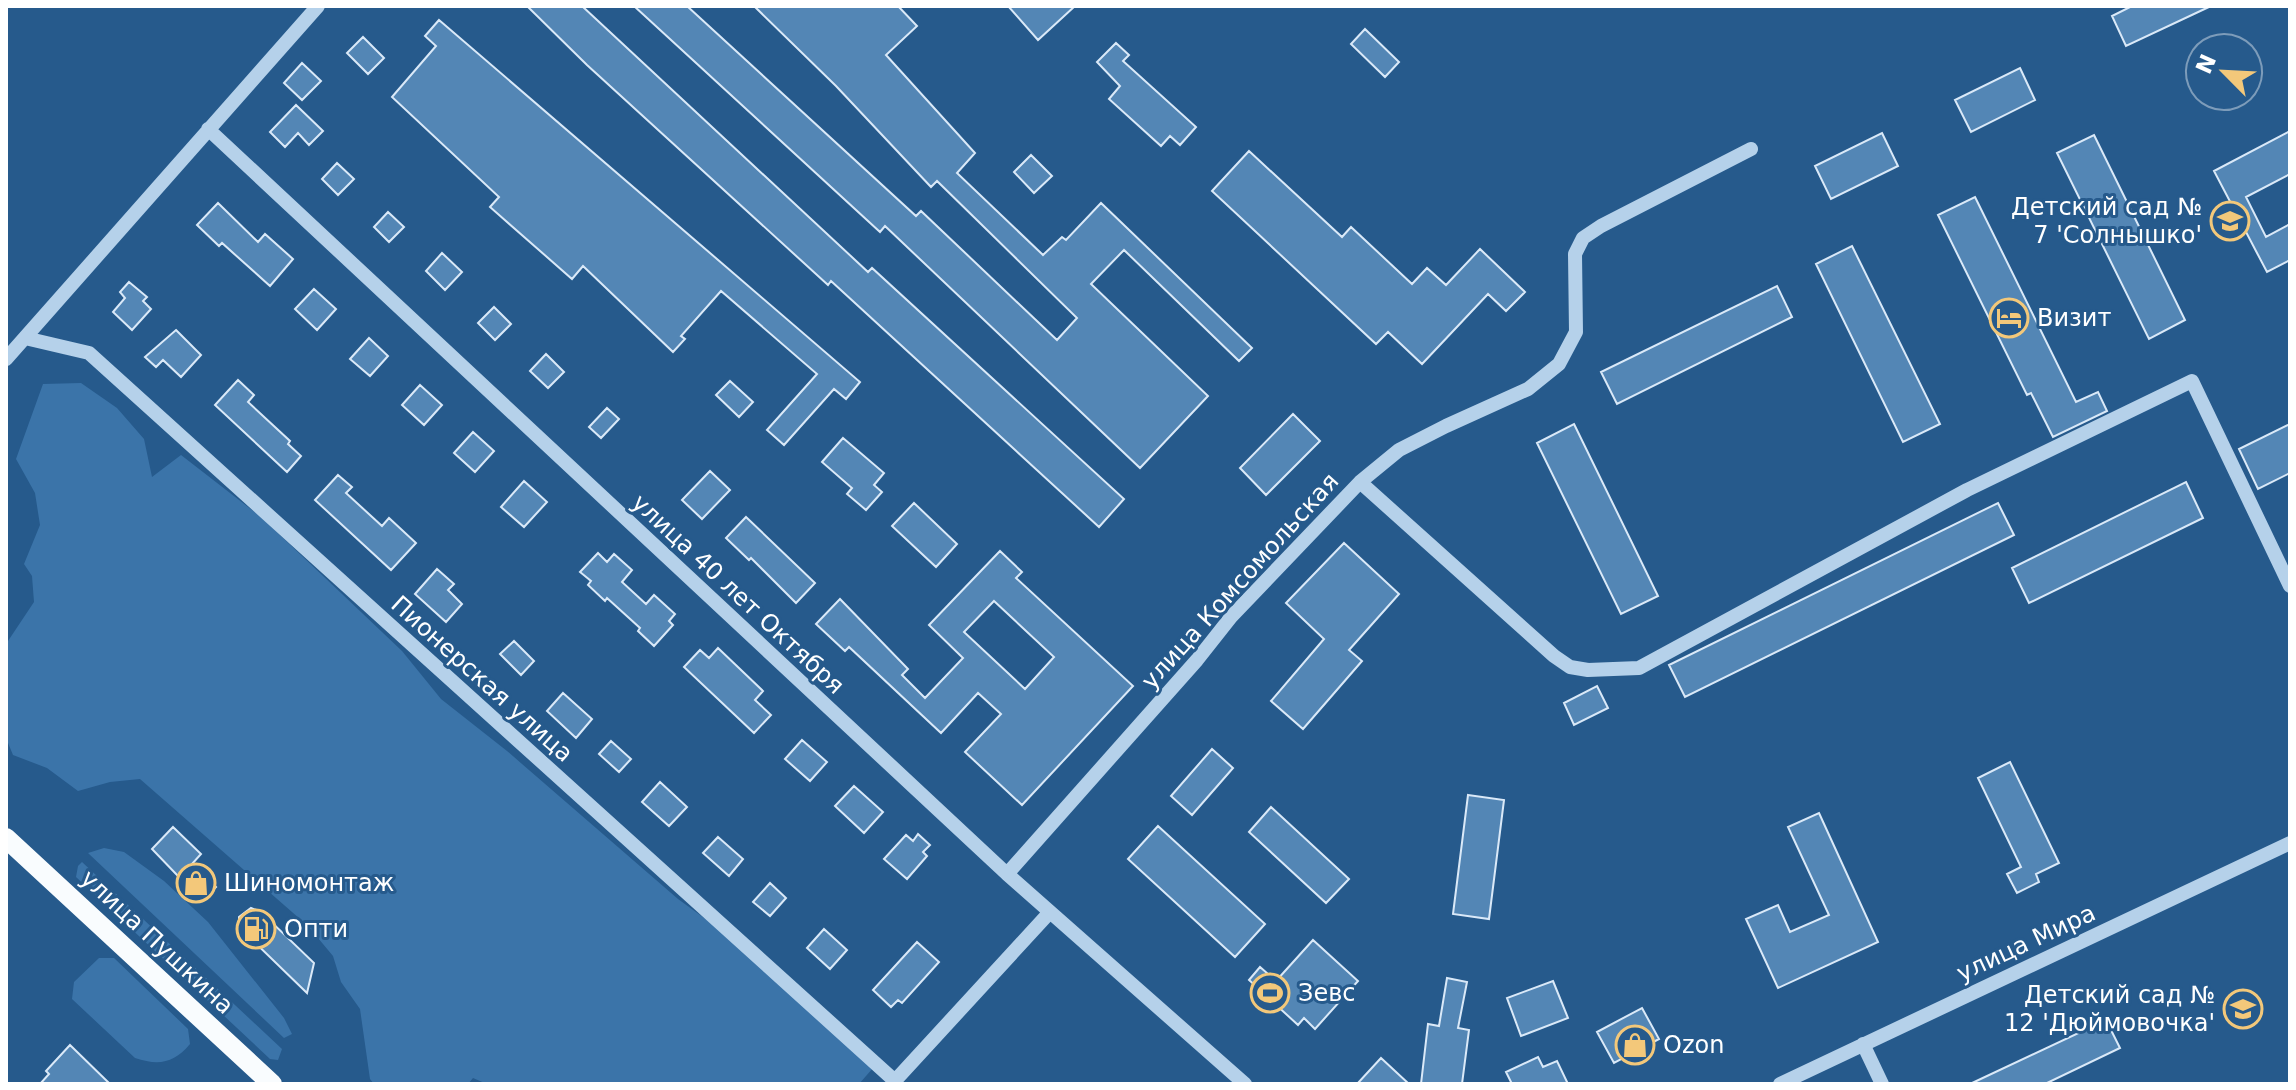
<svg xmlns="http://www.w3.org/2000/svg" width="2296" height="1090" font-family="'DejaVu Sans',sans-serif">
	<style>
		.green { fill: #3b74a9 }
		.building { fill: #5386b5; stroke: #dae9f8; stroke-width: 2; fill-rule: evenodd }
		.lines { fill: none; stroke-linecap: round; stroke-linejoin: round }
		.minor { stroke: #b5d1ea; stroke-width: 14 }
		.major { stroke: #f9fcfe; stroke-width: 20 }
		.labels { text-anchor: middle; stroke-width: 6; stroke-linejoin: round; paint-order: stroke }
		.poi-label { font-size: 24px; fill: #fff; stroke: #265a8c; text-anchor: start }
		.street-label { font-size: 24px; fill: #fff; stroke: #265a8c }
	</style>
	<rect width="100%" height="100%" fill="#265a8c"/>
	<path class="green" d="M81 383 117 408 144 439 152 477 181 455 261 517 402 651 441 699 507 751 678 899 718 928 873 1068 859 1084H487L473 1078 468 1084H374L370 1079 360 1009 341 982 333 956 308 926 140 779 110 782 78 791 47 768 13 755 6 738V644L34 602 32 576 24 564 40 525 35 493 16 459 43 384Z
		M104 848 124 852 164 881 208 922 284 1018 292 1034 284 1038 88 853Z
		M82 862 282 1049 278 1060 270 1059 76 877 78 866Z
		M99 958H114L188 1029 190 1044C174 1063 159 1066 135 1058L72 999 74 982Z"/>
	<path class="building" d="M527 6H582L868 272 872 268 1124 499 1099 527 831 281 828 285 587 65Z
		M634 6H687L916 216 921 211 1057 340 1077 318 937 181 931 187 836 86 754 6H898L917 26 886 55 975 153 957 173 1043 255 1062 237 1066 240 1101 203 1252 348 1239 361 1124 250 1091 284 1208 396 1140 468 885 226 880 232Z
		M1008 6H1075L1038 40Z
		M2132 6H2211L2126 46 2112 16Z
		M439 20 860 382 846 399 834 389 784 445 767 430 817 374 721 291 681 336 685 339 673 352 583 266 572 279 490 207 499 197 392 97 436 46 425 36Z
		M1365 29 1399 62 1385 77 1351 44Z
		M363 37 384 58 368 74 347 53Z
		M1116 43 1129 55 1123 61 1196 127 1180 145 1170 136 1161 146 1109 99 1120 86 1097 62Z
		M302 63 321 81 302 100 284 83Z
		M2020 68 2035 100 1971 132 1955 100Z
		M296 105 323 131 309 145 298 133 285 147 270 132Z
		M2290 131V174L2246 197 2266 237 2290 224V260L2267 272 2214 171Z
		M1882 133 1898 166 1831 199 1815 166Z
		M2094 135 2185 320 2149 339 2057 153Z
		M1249 151 1342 237 1351 227 1412 284 1427 268 1446 285 1480 249 1525 292 1506 311 1488 294 1422 364 1388 332 1376 344 1212 191Z
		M1031 155 1052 176 1034 193 1014 172Z
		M337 163 354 179 338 195 322 179Z
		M1975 197 2076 402 2098 392 2107 411 2053 437 2031 393 2027 395 1938 215Z
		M218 203 258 242 265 234 293 259 270 286 222 243 219 246 197 225Z
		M388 212 404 227 389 242 374 227Z
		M1852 246 1940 424 1903 442 1816 264Z
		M442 253 462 272 445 290 426 271Z
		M129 282 147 297 143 301 151 309 132 330 113 312 125 298 120 292Z
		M1777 286 1792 317 1617 404 1601 372Z
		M314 289 336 309 317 330 295 309Z
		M494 307 511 324 495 340 478 323Z
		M176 330 201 355 181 377 163 360 156 367 145 357Z
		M369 338 388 356 370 376 350 359Z
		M546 354 564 372 548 388 530 371Z
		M238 380 254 395 248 402 290 441 288 444 301 456 287 472 215 405Z
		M730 381 753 402 739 417 716 395Z
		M420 385 442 405 424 425 402 405Z
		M607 408 619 419 601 438 589 427Z
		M1293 414 1320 441 1266 495 1240 468Z
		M1574 424 1658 596 1621 614 1537 443Z
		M2290 424V473L2258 489 2239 449Z
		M473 432 494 451 475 472 454 453Z
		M843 438 884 473 874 485 882 492 866 510 847 494 852 488 822 462Z
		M710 471 730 490 702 519 682 500Z
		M338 475 352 487 346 493 382 526 389 518 416 543 391 570 315 500Z
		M524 481 547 502 524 527 501 507Z
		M2186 482 2203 518 2029 603 2012 568Z
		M914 503 957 544 936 567 892 526Z
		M1998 503 2014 535 1685 697 1669 665Z
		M746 517 815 583 796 603 751 558 749 560 726 538Z
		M1344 543 1399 594 1349 650 1362 661 1303 729 1271 701 1324 639 1286 603Z
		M1000 551 1022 572 1016 578 1133 686 1022 805 965 752 1001 714 978 693 941 733 849 647 845 651 816 624 840 599 908 669 902 675 925 698 963 658 929 625ZM994 601 1054 657 1025 689 964 632Z
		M598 553 607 562 614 554 632 570 622 582 646 604 654 595 675 614 669 621 673 625 654 646 638 631 640 628 607 598 605 601 588 585 591 581 580 572Z
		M437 569 454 584 448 590 462 604 446 622 415 594Z
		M514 641 534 661 521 675 500 654Z
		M718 648 763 691 755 700 771 715 754 733 684 667 700 650 709 658Z
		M1597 686 1608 708 1574 725 1564 703Z
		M563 693 592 719 576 738 547 711Z
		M802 740 827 762 810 781 785 759Z
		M611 741 631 759 619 772 599 754Z
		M1212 749 1233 768 1192 815 1171 796Z
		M2010 762 2059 863 2036 874 2039 882 2017 893 2007 874 2021 867 1978 778Z
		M660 782 687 807 669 826 642 802Z
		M854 786 883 812 864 833 835 806Z
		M1468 795 1504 800 1489 919 1453 914Z
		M1271 807 1349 879 1326 903 1249 832Z
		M1819 813 1878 942 1778 988 1746 919 1778 905 1790 932 1829 915 1788 827Z
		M1158 826 1265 924 1235 957 1128 859Z
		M173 827 201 854 192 864 216 887 202 901 152 849Z
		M918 834 930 845 923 852 927 856 907 879 884 859 906 835 913 841Z
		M718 837 743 859 729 876 703 853Z
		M770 883 786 898 770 916 753 902Z
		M251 908 261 912 314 963 307 993 239 927V917Z
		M824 929 847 950 830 969 807 948Z
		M1313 940 1358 981 1315 1029 1304 1018 1298 1025 1249 980 1260 967 1276 981Z
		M917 942 939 962 902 1003 898 1000 891 1007 873 990Z
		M1447 978 1467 982 1458 1028 1469 1030 1462 1084H1421L1428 1024 1439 1026Z
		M1553 981 1568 1018 1521 1036 1507 998Z
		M1642 1008 1659 1039 1614 1063 1597 1032Z
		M2106 1020 2120 1048 2045 1084H1970Z
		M70 1045 110 1084H40L49 1074 46 1071Z
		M1538 1057 1543 1067 1557 1061 1568 1084H1512L1506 1072Z
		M1381 1058 1409 1084H1357Z"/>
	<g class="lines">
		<path class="minor" d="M208 129 1007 874 1245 1084
			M25 338 89 353 895 1081
			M6 359 318 6
			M1360 482 1554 656 1570 667 1588 670 1639 668 1967 490 2192 381 2290 586
			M1007 874 1197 660 1231 617 1360 482 1399 450 1446 426 1528 389 1559 364 1576 332 1575 254 1583 238 1601 226 1751 149
			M1863 1044 1882 1084
			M892 1084 1050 912
			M1780 1084 2290 843"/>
		<path class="major" d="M6 838 272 1084"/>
	</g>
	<defs>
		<symbol id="school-ring" viewBox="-11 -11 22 22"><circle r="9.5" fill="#265a8c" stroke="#f3c87a" stroke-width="1.5"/><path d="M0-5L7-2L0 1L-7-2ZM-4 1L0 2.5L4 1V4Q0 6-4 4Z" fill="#f3c87a"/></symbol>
		<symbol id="hotel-ring" viewBox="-11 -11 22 22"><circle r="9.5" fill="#265a8c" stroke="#f3c87a" stroke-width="1.5"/><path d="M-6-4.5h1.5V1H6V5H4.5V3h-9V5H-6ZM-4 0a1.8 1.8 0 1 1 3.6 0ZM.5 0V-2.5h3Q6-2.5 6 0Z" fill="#f3c87a"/></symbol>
		<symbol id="shop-ring" viewBox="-11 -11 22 22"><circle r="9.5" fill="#265a8c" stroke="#f3c87a" stroke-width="1.5"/><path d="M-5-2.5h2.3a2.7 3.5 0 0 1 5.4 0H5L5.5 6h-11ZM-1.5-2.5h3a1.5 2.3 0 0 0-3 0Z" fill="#f3c87a"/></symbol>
		<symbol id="fuel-ring" viewBox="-11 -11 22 22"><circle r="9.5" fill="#265a8c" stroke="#f3c87a" stroke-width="1.5"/><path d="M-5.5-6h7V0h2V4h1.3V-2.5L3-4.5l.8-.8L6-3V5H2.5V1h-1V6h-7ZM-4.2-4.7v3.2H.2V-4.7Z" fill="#f3c87a"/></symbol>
		<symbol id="stadium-ring" viewBox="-11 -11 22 22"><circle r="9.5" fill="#265a8c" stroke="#f3c87a" stroke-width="1.5"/><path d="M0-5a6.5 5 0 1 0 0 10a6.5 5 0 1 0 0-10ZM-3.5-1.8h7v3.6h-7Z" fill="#f3c87a"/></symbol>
	</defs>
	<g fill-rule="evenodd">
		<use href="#school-ring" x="2208" y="199" width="44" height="44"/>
		<use href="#hotel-ring" x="1987" y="296" width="44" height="44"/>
		<use href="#shop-ring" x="174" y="861" width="44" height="44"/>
		<use href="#fuel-ring" x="234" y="907" width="44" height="44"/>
		<use href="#stadium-ring" x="1248" y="971" width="44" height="44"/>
		<use href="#school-ring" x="2221" y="987" width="44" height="44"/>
		<use href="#shop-ring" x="1613" y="1023" width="44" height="44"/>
	</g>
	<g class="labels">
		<g class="poi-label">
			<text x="2202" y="215" text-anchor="end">Детский сад №<tspan x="2202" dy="28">7 'Солнышко'</tspan></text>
			<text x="2037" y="326">Визит</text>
			<text x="224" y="891">Шиномонтаж</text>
			<text x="284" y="937">Опти</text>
			<text x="1298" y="1001">Зевс</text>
			<text x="2215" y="1003" text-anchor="end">Детский сад №<tspan x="2215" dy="28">12 'Дюймовочка'</tspan></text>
			<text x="1663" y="1053">Ozon</text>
		</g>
		<g class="street-label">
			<text transform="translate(1240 581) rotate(-48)" y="8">улица Комсомольская</text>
			<text transform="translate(738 594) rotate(43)" y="8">улица 40 лет Октября</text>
			<text transform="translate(482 679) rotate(42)" y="8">Пионерская улица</text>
			<text transform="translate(157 942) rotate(43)" y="8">улица Пушкина</text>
			<text transform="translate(2026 943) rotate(-25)" y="8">улица Мира</text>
		</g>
	</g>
	<rect width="2296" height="1090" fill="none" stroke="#ffffff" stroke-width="16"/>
	<g transform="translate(2224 72) rotate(294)"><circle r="38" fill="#265a8c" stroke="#7d9cba" stroke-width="2"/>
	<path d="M0-6L14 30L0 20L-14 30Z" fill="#f3c87a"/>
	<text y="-12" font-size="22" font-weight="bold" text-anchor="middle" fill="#ffffff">N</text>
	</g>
</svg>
